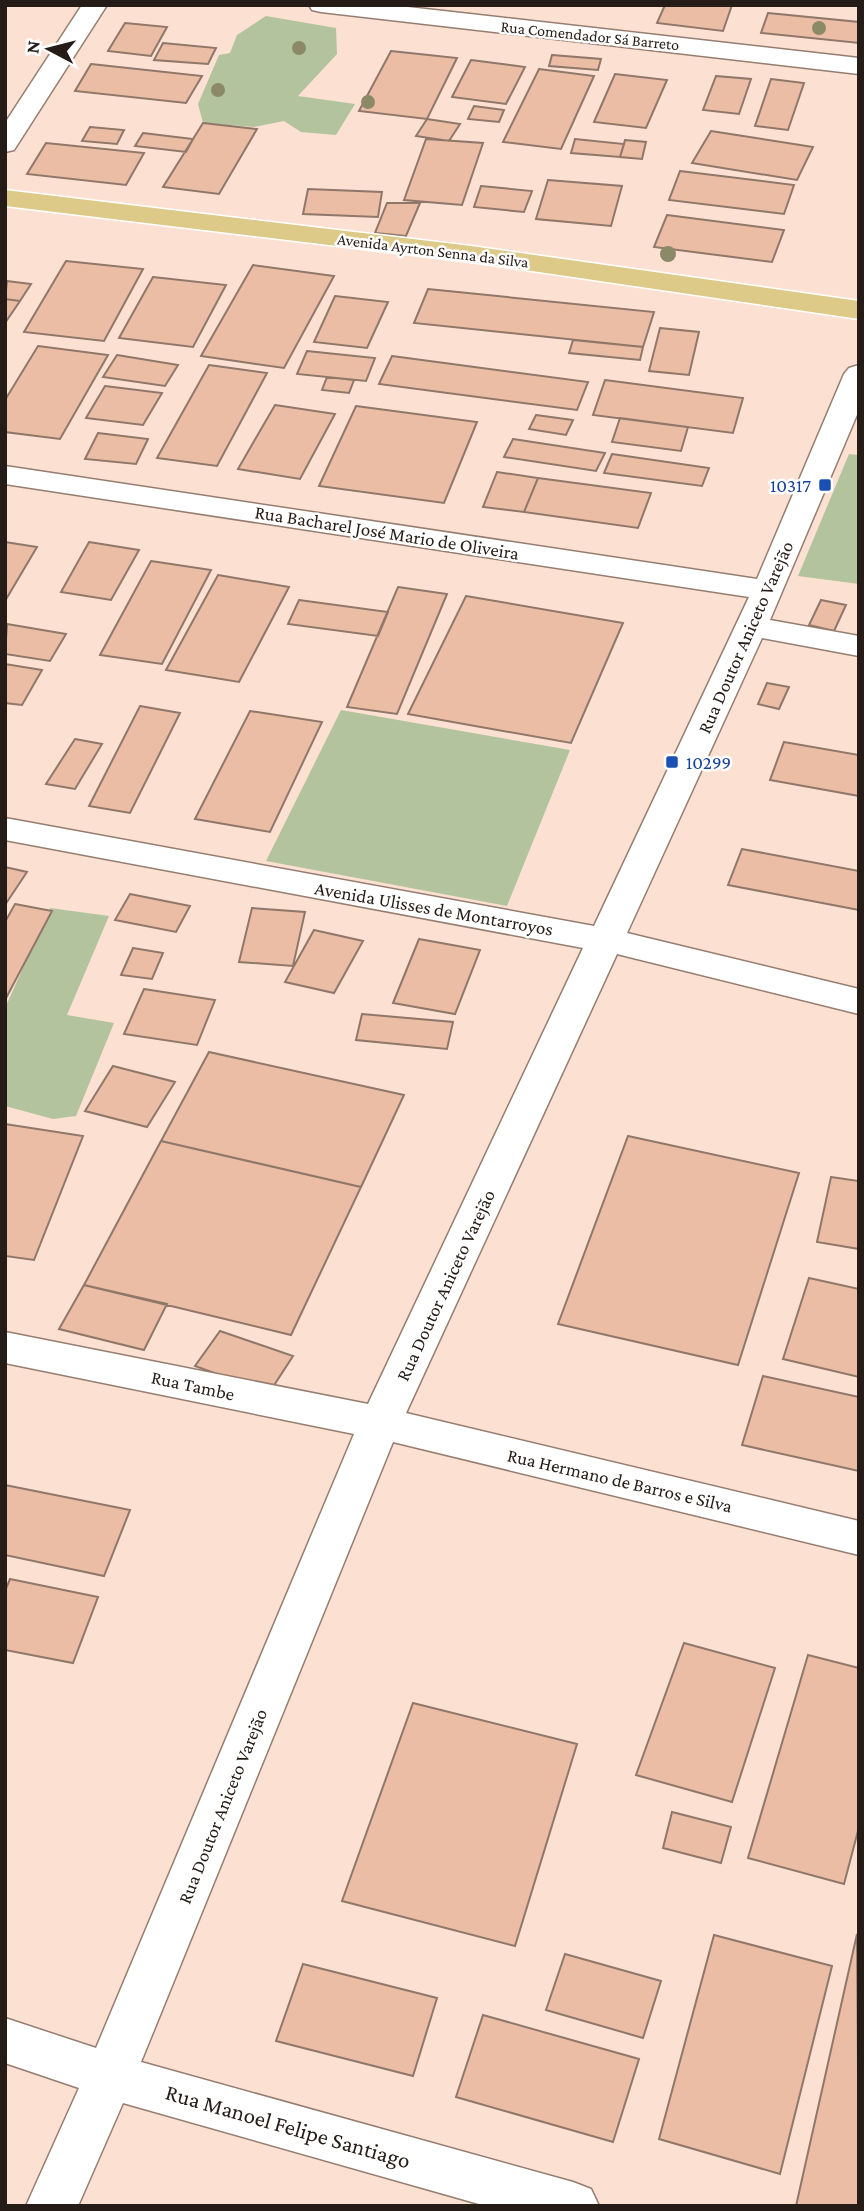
<svg xmlns="http://www.w3.org/2000/svg" width="864" height="2211" font-family="'Crimson Pro',serif">
	<style>
		.green { fill: #b3c39d }
		.building { fill: #ebbda4; stroke: #8f776a; stroke-width: 2 }
		.lines { fill: none; stroke-linecap: round; stroke-linejoin: round }
		.minor-casing { stroke: #957d70; stroke-width: 3 }
		.major-casing { stroke: #fff; stroke-width: 3 }
		.minor { fill: #fff; fill-rule: evenodd }
		.major { fill: #ddca88; fill-rule: evenodd }
		.tree { fill: #8c8968 }
		.transit-dot { fill: #1a4fb4; stroke: #fff; stroke-width: 2.5 }
		.labels { text-anchor: middle; stroke-width: 5; stroke-linejoin: round; paint-order: stroke }
		.far-street-label { font-size: 16px; fill: #261c17; stroke: #fff }
		.transit-label { font-size: 19px; fill: #164399; stroke: #fff; text-anchor: end }
		.street-label { font-size: 19px; fill: #261c17; stroke: #fff }
		.near-street-label { font-size: 23px; fill: #261c17; stroke: #fff }
	</style>
	<rect width="100%" height="100%" fill="#fce1d3"/>
	<path class="green" d="M266 16 336 28 337 54 298 96 355 104 336 135 301 132 284 121 254 127 203 123 198 104 219 55 230 53 237 35Z
		M849 454 859 455V584L798 576Z
		M341 710 570 750 507 906 266 861Z
		M50 908 109 916 67 1015 114 1023 76 1116 53 1119 5 1106V1008Z"/>
	<path class="building" d="M665 5H732L723 31 657 23Z
		M768 13 859 22V43L761 33Z
		M125 23 167 27 151 56 108 51Z
		M163 43 216 48 208 64 154 60Z
		M391 51 457 58 427 119 359 111Z
		M552 55 601 59 598 70 549 66Z
		M471 60 525 67 506 104 452 97Z
		M91 64 202 76 186 103 75 91Z
		M539 69 594 76 561 149 503 142Z
		M615 74 667 80 646 128 594 122Z
		M716 76 751 79 739 114 703 110Z
		M771 79 804 83 788 130 755 126Z
		M474 106 504 110 499 122 468 119Z
		M427 119 460 124 449 141 416 136Z
		M203 123 257 129 219 194 163 187Z
		M90 127 124 130 117 144 82 141Z
		M711 131 813 147 797 180 692 163Z
		M143 133 193 139 186 152 135 146Z
		M426 139 483 143 462 205 404 200Z
		M575 139 624 144 620 157 571 153Z
		M625 140 646 142 642 159 620 157Z
		M46 143 144 153 126 185 27 174Z
		M680 171 794 185 784 214 669 200Z
		M548 180 622 186 611 226 536 219Z
		M481 186 532 191 524 212 474 207Z
		M308 189 382 192 378 217 303 214Z
		M387 203H420L406 236 375 233Z
		M667 215 784 230 772 262 654 247Z
		M66 261 143 269 104 341 24 332Z
		M253 265 334 276 284 368 201 356Z
		M153 277 226 285 193 347 119 338Z
		M7 281 31 284 20 301 5 299Z
		M428 289 654 312 643 347 414 323Z
		M335 296 388 302 367 348 314 342Z
		M5 299 20 301 5 323Z
		M660 328 699 332 689 375 649 371Z
		M573 340 643 347 640 360 569 353Z
		M38 346 108 355 60 439 5 432V400Z
		M307 351 375 358 366 381 297 374Z
		M117 355 178 365 165 386 103 377Z
		M392 356 588 382 577 410 379 384Z
		M209 365 267 373 217 466 157 458Z
		M327 377 354 380 349 393 322 390Z
		M605 380 743 398 733 433 593 415Z
		M105 386 162 393 143 425 86 418Z
		M275 405 335 414 300 479 238 469Z
		M356 406 477 422 444 503 319 486Z
		M536 415 573 420 566 435 529 429Z
		M620 418 688 427 681 451 612 442Z
		M98 433 148 439 136 464 85 459Z
		M513 439 605 453 596 471 504 457Z
		M612 454 709 468 702 486 604 473Z
		M497 472 538 478 524 512 483 507Z
		M538 478 651 493 638 528 524 512Z
		M5 542 37 547 5 601Z
		M89 542 139 550 111 600 61 592Z
		M151 561 211 570 162 664 100 655Z
		M218 575 289 587 239 682 166 670Z
		M398 587 447 594 397 714 347 707Z
		M466 596 623 623 571 743 408 714Z
		M299 600 388 612 378 636 288 624Z
		M821 600 846 605 834 631 809 625Z
		M7 624 66 634 50 661 5 654Z
		M5 664 42 670 22 705 5 703Z
		M767 683 789 687 779 709 758 704Z
		M140 706 180 713 130 813 89 806Z
		M250 711 322 722 270 832 195 819Z
		M75 739 102 744 75 789 46 784Z
		M784 742 859 755V796L770 780Z
		M742 849 859 871V910L728 885Z
		M5 867 27 872 5 905Z
		M130 894 190 906 176 932 115 920Z
		M15 904 52 911 5 1000V922Z
		M252 908 305 912 293 966 239 962Z
		M314 930 363 941 334 993 285 982Z
		M419 939 480 950 455 1014 393 1003Z
		M133 948 163 953 152 979 121 975Z
		M144 989 215 1000 197 1045 124 1034Z
		M362 1014 453 1022 447 1049 356 1040Z
		M209 1052 404 1095 361 1187 161 1141Z
		M113 1066 175 1082 147 1127 85 1111Z
		M5 1124 83 1136 34 1260 5 1256Z
		M628 1136 799 1173 738 1365 558 1324Z
		M161 1141 361 1187 291 1335 84 1285Z
		M831 1177 859 1181V1249L817 1242Z
		M809 1278 859 1289V1377L783 1359Z
		M84 1285 167 1304 144 1350 59 1329Z
		M220 1331 293 1356 269 1393 195 1366Z
		M763 1376 859 1397V1471L742 1445Z
		M5 1485 130 1510 104 1576 5 1555Z
		M10 1579 98 1597 73 1663 5 1650V1591Z
		M684 1643 775 1668 732 1802 636 1775Z
		M808 1655 859 1668V1827L844 1884 748 1858Z
		M413 1703 577 1744 515 1946 342 1901Z
		M672 1812 731 1827 721 1863 663 1848Z
		M857 1934 859 2206H796Z
		M714 1935 832 1966 780 2174 659 2139Z
		M565 1954 661 1981 643 2038 546 2010Z
		M303 1964 437 1998 413 2076 276 2041Z
		M483 2015 639 2059 613 2142 456 2097Z"/>
	<g class="lines">
		<defs>
			<path id="minor" d="M82 5H107L14 150 5 152V123Z
				M309 5H390L859 58V74L321 12 312 10Z
				M859 365V410L770 620 859 636V656L762 638 627 933 859 989V1014L617 954 406 1413 859 1521V1555L393 1442 141 2062 573 2182 591 2189 599 2206H486L123 2103 78 2206H26L79 2088 5 2063V2018L96 2048 354 1434 5 1363V1332L368 1404 583 948 5 840V818L594 926 749 597 5 484V466L757 579 844 374 849 368Z"/>
			<path id="major" d="M5 190 471 246 859 301V319L471 262 5 206Z"/>
		</defs>
		<use href="#minor" class="minor-casing"/>
		<use href="#major" class="major-casing"/>
		<use href="#minor" class="minor"/>
		<use href="#major" class="major"/>
	</g>
	<g class="tree">
		<circle cx="819" cy="28" r="7"/>
		<circle cx="299" cy="48" r="7"/>
		<circle cx="218" cy="90" r="7"/>
		<circle cx="368" cy="102" r="7"/>
		<circle cx="668" cy="254" r="8"/>
	</g>
	<g class="transit-dot">
		<rect x="818" y="478" width="14" height="14" rx="3.5"/>
		<rect x="665" y="755" width="14" height="14" rx="3.5"/>
	</g>
	<g class="labels">
		<g class="far-street-label">
			<text transform="translate(590 35) rotate(6)" y="6">Rua Comendador Sá Barreto</text>
			<text transform="translate(433 250) rotate(7)" y="6">Avenida Ayrton Senna da Silva</text>
		</g>
		<g class="transit-label">
			<text x="811" y="492">10317</text>
			<text x="686" y="769" text-anchor="start">10299</text>
		</g>
		<g class="street-label">
			<text transform="translate(387 532) rotate(9)" y="7">Rua Bacharel José Mario de Oliveira</text>
			<text transform="translate(745 637) rotate(-66)" y="7">Rua Doutor Aniceto Varejão</text>
			<text transform="translate(434 908) rotate(10)" y="7">Avenida Ulisses de Montarroyos</text>
			<text transform="translate(445 1285) rotate(-65)" y="7">Rua Doutor Aniceto Varejão</text>
			<text transform="translate(193 1385) rotate(12)" y="7">Rua Tambe</text>
			<text transform="translate(620 1480) rotate(13)" y="7">Rua Hermano de Barros e Silva</text>
			<text transform="translate(222 1806) rotate(-68)" y="7">Rua Doutor Aniceto Varejão</text>
		</g>
		<g class="near-street-label">
			<text transform="translate(288 2126) rotate(16)" y="8">Rua Manoel Felipe Santiago</text>
		</g>
	</g>
	<rect width="864" height="2211" fill="none" stroke="#261c17" stroke-width="14"/>
	<g transform="translate(49 49) rotate(277)" stroke="#ffffff" stroke-width="5" paint-order="stroke">
	<path d="M0-5L12 26L0 18L-12 26Z" fill="#261c17"/>
	<text y="-10" font-size="19" font-weight="bold" text-anchor="middle" fill="#261c17">N</text>
	</g>
</svg>
